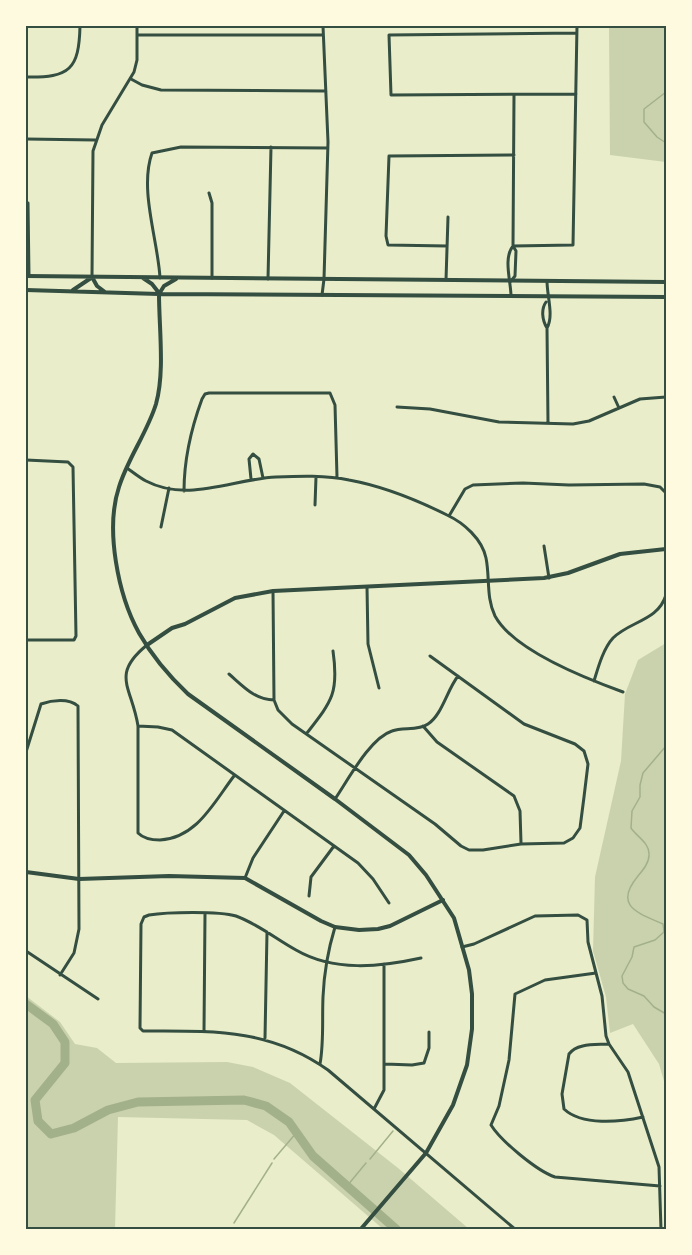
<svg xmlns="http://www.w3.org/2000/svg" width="692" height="1255" font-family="'Fira Sans Condensed',sans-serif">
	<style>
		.green { fill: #cad2ad }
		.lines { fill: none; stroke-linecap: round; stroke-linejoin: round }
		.stream { stroke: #a3b18a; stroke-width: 1.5 }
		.river { stroke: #a3b18a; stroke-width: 9 }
		.minor { stroke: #344e41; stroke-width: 3 }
		.tertiary { stroke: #344e41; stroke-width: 4 }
		.secondary { stroke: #344e41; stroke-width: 4 }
		.neatline { fill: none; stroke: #344e41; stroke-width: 2 }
	</style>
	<rect width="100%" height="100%" fill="#e9edc9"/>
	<path class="green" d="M609 26H666V162L610 155Z
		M666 643V1088L659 1064 633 1024 610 1033 606 997 593 951 595 877 621 761 625 694 638 660Z
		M26 996 60 1022 75 1044 97 1048 116 1063 227 1062 253 1067 290 1083 398 1168 469 1229H383L274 1135 247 1120 118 1117 115 1229H26Z"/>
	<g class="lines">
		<path class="stream" d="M666 92 644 109V122L657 137 666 143
			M666 746 643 773 640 785V797L632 811 631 828C636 836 650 843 649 855 649 863 643 870 638 876 613 906 638 913 663 924L664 932 655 940 634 947 632 957 622 976 623 983 628 989 644 996 654 1007 666 1014
			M274 1159 297 1132
			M370 1159 393 1131
			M347 1186 366 1163
			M234 1223 272 1163"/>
		<path class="river" d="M26 1004 53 1024 65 1042V1063L35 1100 38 1121 51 1134 74 1128 108 1110 138 1102 244 1100 266 1106 289 1122 313 1156 397 1230"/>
		<path class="minor" d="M137 35H323
			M26 77C70 78 79 69 80 26
			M131 79 142 85 161 90 326 91
			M576 94 391 95 389 35 577 33
			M26 139 95 140
			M209 193 212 203V278
			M28 203 29 276
			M447 246 388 245 386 236 389 156 514 155
			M513 246 573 245 577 26
			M92 277 93 151 102 125 134 72 137 60V26
			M160 278C158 240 139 190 152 153L181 147 328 148
			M268 279 271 147
			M446 280 448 217
			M511 281 515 276 516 251 513 246 514 95
			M547 281C547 296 554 316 547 328L548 423
			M322 295 324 279 328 142 323 26
			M511 296C511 282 503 258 513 246
			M546 302C541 309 542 320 547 328
			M614 397 619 408
			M397 407 430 409 499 422 573 424 589 421 640 399 666 397
			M26 460 68 462 73 467 76 636 74 640H26
			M127 468C134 473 140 478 146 481 188 503 233 479 276 477 299 476 326 475 349 480 382 486 417 500 447 515 464 523 482 539 486 558 490 577 486 598 495 616 514 651 587 679 623 692
			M251 479 249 459 253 454 259 459 263 478
			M184 491C184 459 191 429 202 399L205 394 209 393H330L335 405 337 477
			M315 505 316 477
			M449 516 465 489 473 485 523 483 569 485 644 484 660 487 666 493
			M161 527 169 488
			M544 546 549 578
			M367 587 368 644 379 688
			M273 591 274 700 278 710 292 724 435 824 461 846 469 850H483L521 844 564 843 573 838 580 828 584 797 588 764 584 751 575 744 524 724 430 656
			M147 645C110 675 132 687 138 726V833C144 839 152 840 160 840 197 838 214 802 234 776
			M229 674C243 686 255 700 274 700
			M594 681C598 668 603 649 613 638 630 621 658 621 666 595
			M138 726 158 727 172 730 358 863 373 879 389 903
			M423 726 437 742 514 796 520 811 521 843
			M307 733C332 701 339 693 333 651
			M26 752 41 704C52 700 69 698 78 706L79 929 74 953 60 975
			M335 799C348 780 370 738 392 731 403 727 418 731 428 724 442 715 447 690 458 676
			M245 878 253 858 284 811
			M309 896 311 877 334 846
			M462 947 474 944 535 916 578 915 587 920 588 942 602 996 606 1036 609 1044 628 1072 659 1167 661 1230
			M26 951 98 999
			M421 958C380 967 334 972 296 950 276 939 258 924 236 916 219 911 167 912 149 915L144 917 141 924 140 1028 143 1031C212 1031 269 1028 328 1070L516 1230
			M596 973 545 980 515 994 509 1060 499 1106 491 1125C501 1141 537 1171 555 1177L660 1186
			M204 1031 205 914
			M265 1038 267 932
			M609 1044C595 1045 577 1043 569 1054L562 1094 564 1109C582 1126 620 1122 643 1117
			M320 1064C324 1042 322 1020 323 997 324 973 328 950 335 927
			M385 1064 412 1065 424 1063 429 1048V1032
			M374 1109 384 1090V964"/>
		<path class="tertiary" d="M147 645 172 628 185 624 235 598 273 591 544 578 568 573 620 554 666 549
			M26 872 79 879 169 876 245 878 321 921 335 927 359 930 378 929 390 926 443 900"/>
		<path class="secondary" d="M26 276 666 282
			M92 277 97 286 105 292
			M143 278 152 284 159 293
			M26 290 159 294 666 297
			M73 290 91 278
			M159 294C159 328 165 372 156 404 147 433 128 458 119 487 105 529 118 595 139 633 152 656 169 676 188 694L335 799 409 855 426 875 454 918 469 970 472 994V1029L467 1065 453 1105 426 1153 360 1230
			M159 294 164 286 176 279"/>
	</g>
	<rect width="692" height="1255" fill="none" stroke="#fefae0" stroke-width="54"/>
	<rect x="27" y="27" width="638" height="1201" class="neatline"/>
</svg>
